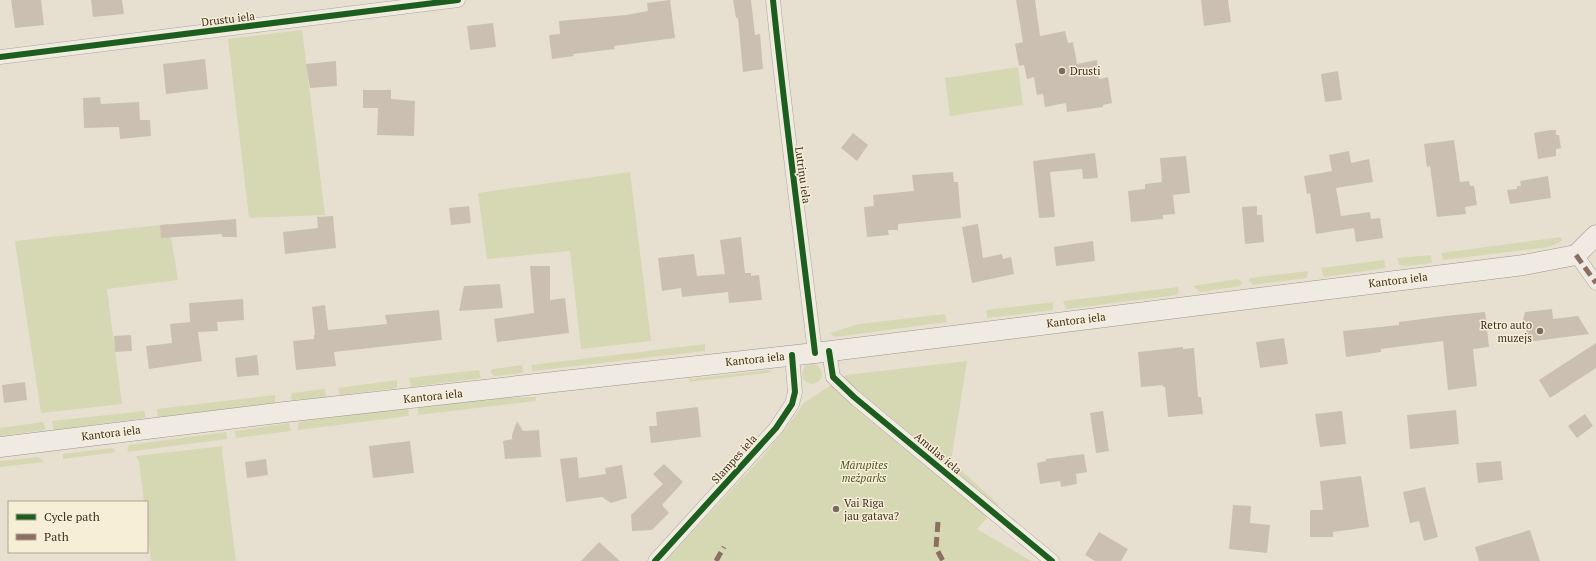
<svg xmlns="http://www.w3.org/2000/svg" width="1596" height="561" font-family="'PT Serif',serif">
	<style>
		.green { fill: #d6d7b3 }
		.building { fill: #cbbfb2 }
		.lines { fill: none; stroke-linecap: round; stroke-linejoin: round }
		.minor-casing { stroke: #ada599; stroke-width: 15 }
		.secondary-casing { stroke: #9c958a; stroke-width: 21 }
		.minor { stroke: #efebe3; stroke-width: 14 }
		.secondary { stroke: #efebe3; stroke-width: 20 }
		.quiet { stroke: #8d6e63; stroke-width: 5; stroke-dasharray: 10 5; stroke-linecap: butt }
		.cycleway-casing { stroke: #f7eed8; stroke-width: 8 }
		.cycleway { stroke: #1b5e20; stroke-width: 6 }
		.poi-dot { fill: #786c5e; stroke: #f7eed8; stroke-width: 1.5 }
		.labels { text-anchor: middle; stroke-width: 3; stroke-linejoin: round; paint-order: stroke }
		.street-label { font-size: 11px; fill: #3d2e20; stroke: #f7eed8 }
		.poi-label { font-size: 11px; fill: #3d2e20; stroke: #f7eed8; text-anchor: start }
		.park-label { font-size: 11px; font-style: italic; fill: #4d5a26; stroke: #f7eed8 }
	</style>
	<rect width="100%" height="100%" fill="#e7e0d1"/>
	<path class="green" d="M302 30 325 215 249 218 228 39Z
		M1018 67 1023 105 950 116 945 78Z
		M630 172 651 341 581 349 570 251 487 259 478 193Z
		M169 224 178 280 107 289 122 404 41 413 15 241Z
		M1561 237 1562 241 1549 247 1443 260 1441 253Z
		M1431 255 1432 263 1406 266 1399 265 1397 258Z
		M1384 260 1386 268 1324 277 1321 268Z
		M1308 271 1307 278 1253 285 1249 281 1250 278Z
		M1238 279 1242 282 1240 286 1200 292 1193 286Z
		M1178 287 1179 291 1177 295 1066 309 1063 301Z
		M1053 302V310L987 318 986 310Z
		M945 314 947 322 835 337 830 333 859 324Z
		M705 344V351L533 371 531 365Z
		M967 361 951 461 999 505 977 529 1031 561H665L763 456 789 424 804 403 846 375Z
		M802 374a10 10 0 1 1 20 0a10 10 0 1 1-20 0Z
		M522 365 523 373 494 376 491 373V370L493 369Z
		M479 370 481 378 411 387 409 378Z
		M769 370 774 372 689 382V379Z
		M397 380V388L340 395 338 388Z
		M325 389 326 397 294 400 290 398 292 393Z
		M275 395V403L158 417 157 409Z
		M536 397V401L418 415V407L495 398Z
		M408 407 409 416 298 430V422Z
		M145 411V418L54 430 52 421Z
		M43 422 46 430 0 436V428Z
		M289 423 291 431 236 438 235 431Z
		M226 432 227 439 127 452 129 445Z
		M223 446 222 451 236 561H151L147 527V502H144L139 462 136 456Z
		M113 448 116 452 63 459V454Z
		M38 457 45 462 0 467V461Z"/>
	<path class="building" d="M11 0H41L44 25 15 28Z
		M91 0H122L124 14 93 17Z
		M670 0 675 38 614 46 615 49 573 54 574 56 552 59 549 35 560 34 559 21 626 15 648 11 647 3Z
		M733 0H751L755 35 760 34 763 69 743 72 738 18H736Z
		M1016 0H1035L1040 36 1065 31 1068 43 1073 42 1077 64 1097 60 1099 79 1108 77 1112 103 1103 105V107L1067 112 1066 103 1045 107 1043 94 1037 95 1034 77 1027 79 1024 65 1019 66 1015 44 1023 42Z
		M1201 0H1228L1231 22 1204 26Z
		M493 23 496 47 470 50 467 26Z
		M205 59 208 89 166 94 163 64Z
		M336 61 337 86 310 88 306 64Z
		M1338 71 1342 100 1325 102 1321 74Z
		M363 90H391V99L415 101 414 136 377 135 378 108H363Z
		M100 97 101 104 139 102 140 120H150L151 136 120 139 119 127 84 128 83 98Z
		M1550 130H1556V135H1559L1561 148 1556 149V156L1538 159 1534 133Z
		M853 133 868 145 857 161 841 148Z
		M1454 140 1460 182 1469 181 1470 186H1474L1477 205 1465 207 1466 214 1437 217 1430 166 1427 167 1424 144Z
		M1349 151 1351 163 1369 159 1373 182 1336 188 1341 216 1370 212 1371 219 1380 218 1383 238 1356 242 1354 228 1316 234 1310 193 1307 194 1304 176 1332 171 1329 155Z
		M1095 153 1098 178 1083 179 1082 169 1050 172 1055 217 1039 218 1033 161Z
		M1186 156 1190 193 1173 195 1175 214 1163 215V219L1131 222 1128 191 1145 189V184L1162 182 1160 158Z
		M953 172 954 182H958L961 218 898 224V230H888L889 235 867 237 864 207 874 206 873 195 914 191 912 175Z
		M1548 176 1551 198 1510 204 1507 190 1517 189V186H1521L1520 181Z
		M469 206 471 223 451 225 449 208Z
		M1257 206V215H1262L1264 242 1245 244 1242 207Z
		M333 216 336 248 285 254 283 232 318 228 317 217Z
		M236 219 237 237H222V234L161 238 160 225Z
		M978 224 983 258 1002 254 1003 259 1011 257 1014 274 972 283 962 227Z
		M741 237 745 273H751V276L759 275 762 300 729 303 728 292 682 297 681 288 662 291 658 258 694 254 697 276 725 274 720 240Z
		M1093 241 1095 261 1056 266 1054 247Z
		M530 266H550V300L565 298 569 333 497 342 494 319 534 313Z
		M500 284 503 308 459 311 464 286Z
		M243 299 244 320 217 322 218 331 198 332 202 361 149 369 146 346 172 343 170 324 190 322 189 303Z
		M325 305 328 330 387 324 385 315 439 310 442 340 334 352 336 366 296 370 293 341 314 339V335H315L312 307Z
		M1552 309 1553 319 1578 316 1589 334 1527 342 1525 325 1522 324 1525 312Z
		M1485 312 1489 347 1473 349 1477 386 1448 390 1443 341 1381 349V352L1346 357 1343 331 1399 325V322L1445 316Z
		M131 335 132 351 115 352 114 336Z
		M1284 338 1288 364 1260 368 1256 342Z
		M1596 343V368L1550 398 1539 380Z
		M1183 347V349L1194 348 1198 397H1201L1203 414 1168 417 1165 387H1163V385L1141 387 1138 352Z
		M257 355 259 375 237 377 235 358Z
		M25 382 27 400 4 403 2 385Z
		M698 407 701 437 651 443 649 426H657L656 412Z
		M1456 410 1459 444 1410 449 1407 415Z
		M1103 411 1109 451 1096 453 1090 413Z
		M1342 411 1346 444 1320 447 1315 414Z
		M1585 414 1593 426 1577 438 1568 426Z
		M517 421 523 431 539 430 541 457 505 459 503 441 512 439V435Z
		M410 441 414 473 373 478 369 446Z
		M1084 454 1087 472 1076 474 1077 484 1061 487 1060 481 1040 484 1037 463 1046 461V459Z
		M577 457 579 478 606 474 605 468 622 465 627 498 611 503 602 497 566 502 560 459Z
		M266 459 268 475 247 478 245 462Z
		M1501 461 1503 480 1478 483 1476 463Z
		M664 464 683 482 662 505 669 513 652 530 632 531 631 515 663 484 653 474Z
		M1361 476 1369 527 1333 532V537H1310V510H1323L1320 481Z
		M1425 487 1438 537 1424 541 1419 521 1410 523 1403 492Z
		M1233 505 1251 506 1250 523 1270 525 1267 553 1229 549Z
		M1530 530 1540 561H1479L1475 547Z
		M1099 532 1128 549 1121 561H1095L1085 555Z
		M599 542 620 561H581Z"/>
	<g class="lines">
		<defs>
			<path id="minor" d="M773 0C785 118 801 235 815 353
				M0 57 458 0
				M1576 255 1596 283
				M829 351 833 377 854 397 1052 561
				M655 561 776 428 792 404 795 392 792 355"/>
			<path id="secondary" d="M0 447 285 412 815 353 1524 265 1576 255 1596 235"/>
		</defs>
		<use href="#minor" class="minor-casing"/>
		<use href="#secondary" class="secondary-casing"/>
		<use href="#minor" class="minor"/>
		<use href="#secondary" class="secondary"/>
		<path class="quiet" d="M1576 255 1596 283
			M938 522 936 548 943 561
			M716 561 724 547"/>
		<defs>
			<path id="cycleway" d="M773 0C785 118 801 235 815 353
				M0 57 458 0
				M829 351 833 377 854 397 1052 561
				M655 561 776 428 792 404 795 392 792 355"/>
		</defs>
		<use href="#cycleway" class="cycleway-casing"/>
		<use href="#cycleway" class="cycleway"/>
	</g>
	<g class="poi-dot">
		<circle cx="1062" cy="71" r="4"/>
		<circle cx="1540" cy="331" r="4"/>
		<circle cx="836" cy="509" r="4"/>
	</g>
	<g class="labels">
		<g class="street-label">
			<text transform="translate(228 19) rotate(-7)" y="4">Drustu iela</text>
			<text transform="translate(803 175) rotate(82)" y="4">Lutriņu iela</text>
			<text transform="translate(1398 280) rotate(-7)" y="4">Kantora iela</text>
			<text transform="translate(1076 320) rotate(-7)" y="4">Kantora iela</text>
			<text transform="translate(755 359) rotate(-6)" y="4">Kantora iela</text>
			<text transform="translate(433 396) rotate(-6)" y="4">Kantora iela</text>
			<text transform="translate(111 433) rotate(-7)" y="4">Kantora iela</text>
			<text transform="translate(938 453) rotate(40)" y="4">Amulas iela</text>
			<text transform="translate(734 459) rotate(-48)" y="4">Slampes iela</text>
		</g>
		<g class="poi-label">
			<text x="1070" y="75">Drusti</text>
			<text x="1532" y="329" text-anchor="end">Retro auto<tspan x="1532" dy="13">muzejs</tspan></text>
			<text x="844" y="507">Vai Rīga<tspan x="844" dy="13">jau gatava?</tspan></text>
		</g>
		<g class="park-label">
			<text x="864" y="469">Mārupītes<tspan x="864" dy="13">mežparks</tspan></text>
		</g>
	</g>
	<rect x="8" y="501" width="140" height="52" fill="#f7eed8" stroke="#ada18e"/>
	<rect x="16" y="514" width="20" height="6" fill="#1b5e20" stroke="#ada18e"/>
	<text x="44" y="521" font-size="12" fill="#3d2e20">Cycle path</text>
	<rect x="16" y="534" width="20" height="6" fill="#8d6e63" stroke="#ada18e"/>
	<text x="44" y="541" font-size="12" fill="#3d2e20">Path</text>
</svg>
